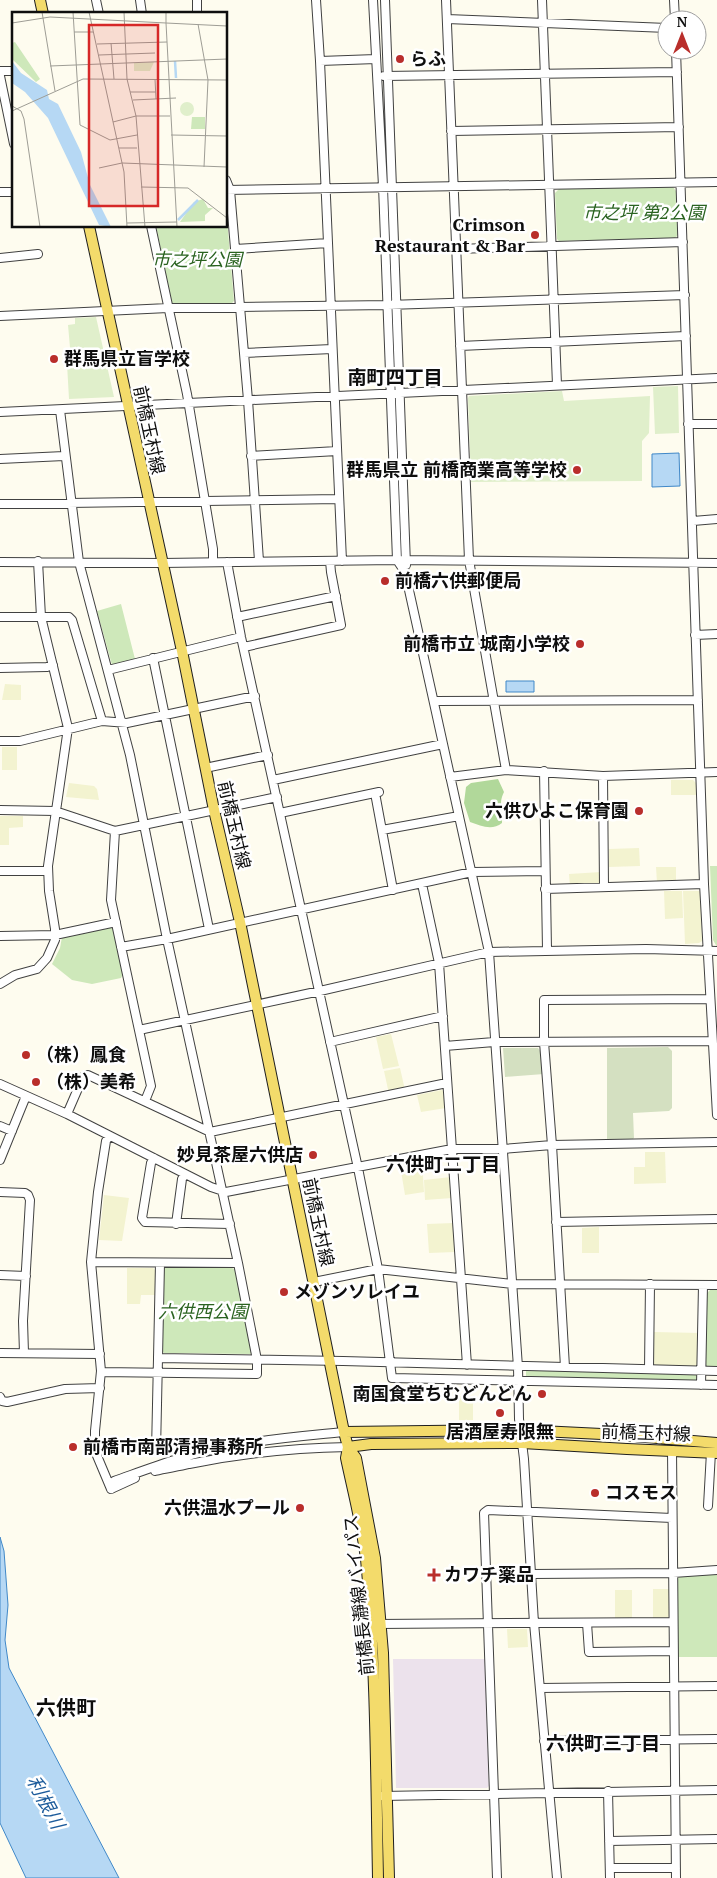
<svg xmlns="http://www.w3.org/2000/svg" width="717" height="1878" font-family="'PT Serif','Noto Sans JP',serif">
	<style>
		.industrial { fill: #ece2ec }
		.farmland { fill: #f3f3d0 }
		.green { fill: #cee8ba }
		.forest { fill: #b1d89a }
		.cemetery { fill: #d4e0c1 }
		.pitch { fill: #e0efcb }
		.water { fill: #b6d8f4; stroke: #4088c8 }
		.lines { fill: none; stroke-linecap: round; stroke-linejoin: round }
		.minor-casing { stroke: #414141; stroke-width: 10 }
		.major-casing { stroke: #1f1f1f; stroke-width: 12 }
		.minor { stroke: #fff; stroke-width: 8 }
		.major { stroke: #f3db6b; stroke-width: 10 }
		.poi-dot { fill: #b92e2b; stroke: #fff; stroke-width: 2 }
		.labels { text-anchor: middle; stroke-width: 5; stroke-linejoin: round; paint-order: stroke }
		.poi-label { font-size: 18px; font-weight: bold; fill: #0e0e0e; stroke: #fff; text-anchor: start }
		.park-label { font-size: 18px; font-style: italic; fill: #2a6320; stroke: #fff }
		.street-label { font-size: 18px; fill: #0e0e0e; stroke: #fff }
		.neighbourhood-label { font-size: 19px; font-weight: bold; fill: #0e0e0e; stroke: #fff }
		.water-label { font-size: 19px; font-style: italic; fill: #1c5b9b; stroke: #fff }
		.quarter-label { font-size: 20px; font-weight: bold; fill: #0e0e0e; stroke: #fff }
		.inset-river { fill: none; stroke: #b6d8f4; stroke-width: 2.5 }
		.inset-road { fill: none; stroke: #9e9d95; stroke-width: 1 }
		.view { fill: #d62828; fill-opacity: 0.15; stroke: #d62828; stroke-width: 2.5 }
		.inset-edge { fill: none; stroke: #0e0e0e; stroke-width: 2.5 }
	</style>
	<rect width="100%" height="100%" fill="#fefcef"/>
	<path class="industrial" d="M393 1659H485L489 1786 487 1788H396Z"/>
	<path class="farmland" d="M5 684 21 685V700H2Z
		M2 747H17V770H2Z
		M671 780H693L696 783V795H671Z
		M69 783 94 786 97 789 99 800 66 797Z
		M0 816H23V827L9 828V845H0Z
		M639 848 640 866 609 867V849Z
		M656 867H676V883H657Z
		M601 872V883L599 886 570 887 569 874Z
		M664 891H682L683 918 665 919Z
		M683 891H699L701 893 702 941 699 943 685 944Z
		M391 1034 399 1066 383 1069 376 1037Z
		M400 1068 405 1090 389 1094 384 1071Z
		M442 1090 445 1093 446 1108 421 1112 417 1095Z
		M645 1152H665L666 1183 634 1184V1167H645Z
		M422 1161 424 1192 405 1195 400 1165Z
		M451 1177 452 1198 425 1200 424 1180Z
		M104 1195 129 1198 122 1241 99 1240Z
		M453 1223 455 1252 429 1253 427 1224Z
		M599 1227V1253H582V1228Z
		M127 1268H153L157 1272 156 1295H141L140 1304H127Z
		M654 1332 700 1333 699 1364 697 1367 656 1366 653 1363Z
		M459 1396H473V1420H459Z
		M653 1589H669V1615L667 1619H653Z
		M615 1590H632V1619H615Z
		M507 1629H527L528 1647 508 1648Z"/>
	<path class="green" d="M673 187 676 191 678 235 675 238 559 241 557 239 555 193 559 189Z
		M226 208 234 301 231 304 175 305 172 303 156 226H226Z
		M121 604 135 659 112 665 97 611Z
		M710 866H717V947L713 940Z
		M110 927 113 929 123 974 121 978 92 984 72 980 52 964 60 948 62 937Z
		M167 1266 232 1268 236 1270 253 1351 250 1354 164 1353 161 1350 163 1269Z
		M710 1290H717V1367H708L705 1364 707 1293Z
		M526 1369 697 1374 699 1380 697 1381 526 1378Z
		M717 1574V1657H677V1579L680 1575Z"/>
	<path class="forest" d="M498 779 504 792C498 804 503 810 502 823 492 831 481 826 470 822L464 803 466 787 471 783Z"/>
	<path class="cemetery" d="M668 1047 672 1051V1108L669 1111 633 1113 634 1138 632 1140 607 1141V1048Z
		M503 1048H538L541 1052 544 1074 505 1077Z"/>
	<path class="pitch" d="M96 317 114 397 69 399 67 364 71 359 68 325 75 324V318Z
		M678 386 679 433 655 434 653 387Z
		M562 391 564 401 650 396 649 433 642 441V481L471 482 468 398 469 396Z"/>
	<path class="water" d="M679 453 680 486 652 487V454Z
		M506 681H534V692H506Z
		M0 1537 4 1551 8 1605 5 1640 9 1668 119 1878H26L0 1823Z"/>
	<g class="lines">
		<defs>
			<path id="minor" d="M96 0 99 14
				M140 0 142 14
				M197 0V14
				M316 0 320 61 342 561
				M373 0 383 186 397 560 405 572 489 952 518 1367 519 1419 524 1459 534 1623 557 1878
				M385 0 406 565
				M446 0 469 560 506 770
				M542 0 557 385
				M674 0 675 20
				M447 19 667 28
				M676 50 704 884 717 1115
				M320 61 376 59
				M0 71H14
				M0 76 14 144
				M384 76 677 72
				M451 131 679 127
				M226 180 230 190 248 400 259 561
				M226 190 717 182
				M0 192H14
				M151 226 187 394 213 549V562
				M235 249 328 243
				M456 249 683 242
				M0 258 38 254
				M0 316 168 308 388 305 685 295
				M460 346 686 336
				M244 353 332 349
				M60 410 79 562 130 755 167 939 238 1263 257 1360V1374L101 1372
				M0 412 717 378
				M688 424H717
				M251 456 337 451
				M0 459 64 456
				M0 504 339 499
				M693 521 717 519
				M0 562 162 563 397 560 717 563
				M227 562 241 637 358 1168 378 1269 392 1378 717 1385
				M0 617H69L72 620 102 721
				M237 617 336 596
				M695 635 717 634
				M244 647 341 625 331 572 330 561
				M153 658 209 929
				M0 668 47 667 53 665
				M108 670 241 637
				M434 701 698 700
				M0 741H20L102 721 127 723 255 696
				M205 768 268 755
				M544 771 547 950
				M603 776 604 887
				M450 777 506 770 603 776 717 772
				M273 780 443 744
				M375 793 393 890
				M0 810 55 811 115 831 111 900 151 1086 145 1101
				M280 813 379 792
				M382 830 459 816
				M115 831 277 797
				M0 871H48
				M422 884 439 963 467 1365
				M545 889 704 884
				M0 936 55 935 116 922
				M121 947 167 939 472 872 545 871
				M0 984 15 975 37 969 47 958 55 940V929L49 891 48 866 68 728 41 617 38 561
				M139 1030 320 991 489 952 646 949 717 951
				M330 1042 443 1016
				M445 1046 494 1042 712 1041
				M0 1084 67 1114 211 1187 226 1192 452 1149H503L552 1145 717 1142
				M67 1114 83 1077 88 1075 210 1132 442 1084
				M0 1126 12 1131
				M109 1136 106 1141 98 1192 91 1262 101 1371 95 1431V1451L111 1489
				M154 1158 151 1163 142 1218 145 1222 230 1224
				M0 1160 26 1096
				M0 1192 25 1193 28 1195 30 1200 23 1321 24 1353
				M556 1222 717 1219
				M176 1224 182 1179 185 1174
				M91 1262 238 1263
				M160 1263 158 1358 343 1361 717 1371
				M0 1275 26 1276
				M314 1282 378 1269 512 1284 717 1285
				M0 1353 100 1354
				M565 1367 552 1145 544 1042V1000L710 999
				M649 1369 650 1284
				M701 1385 703 1285
				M0 1397 2 1401 7 1402 65 1389 100 1388
				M672 1450 676 1878
				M156 1451 158 1358
				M155 1471C166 1468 178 1467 189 1464 242 1453 294 1448 348 1447
				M111 1489 114 1481C151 1468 187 1454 225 1447 265 1439 304 1436 344 1432
				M111 1489 135 1478
				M708 1506 711 1452
				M532 1574 673 1573 717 1570
				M587 1623 589 1652 673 1651
				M377 1624 673 1622
				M540 1688 717 1686
				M544 1741 717 1739
				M608 1791 610 1878
				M382 1796 717 1790
				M609 1841 717 1839
				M610 1868H676
				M497 1878 484 1513 488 1510 672 1518"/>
			<path id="major" d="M40 0 43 14
				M89 226 182 651 214 810 240 922 344 1432 348 1447 356 1458 375 1558 383 1653 389 1878
				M344 1432 520 1430 622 1435 717 1443
				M348 1447 346 1458C353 1491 362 1525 366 1559 376 1665 376 1772 378 1878
				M348 1447 371 1444 522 1443 627 1449 717 1453"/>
		</defs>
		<use href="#minor" class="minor-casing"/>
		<use href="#major" class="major-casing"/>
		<use href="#minor" class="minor"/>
		<use href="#major" class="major"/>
	</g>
	<g class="poi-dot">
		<circle cx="400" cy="59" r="5"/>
		<circle cx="535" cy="235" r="5"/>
		<circle cx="54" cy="359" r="5"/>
		<circle cx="577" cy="470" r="5"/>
		<circle cx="385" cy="581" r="5"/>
		<circle cx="580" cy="644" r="5"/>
		<circle cx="639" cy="811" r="5"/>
		<circle cx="26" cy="1055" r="5"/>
		<circle cx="36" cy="1082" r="5"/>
		<circle cx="313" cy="1155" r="5"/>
		<circle cx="284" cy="1292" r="5"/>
		<circle cx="542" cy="1394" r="5"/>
		<circle cx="500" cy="1413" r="5"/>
		<circle cx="73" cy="1447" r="5"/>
		<circle cx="595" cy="1493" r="5"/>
		<circle cx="300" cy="1508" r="5"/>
		<path d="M431.5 1567.5h5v5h5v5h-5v5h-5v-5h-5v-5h5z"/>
	</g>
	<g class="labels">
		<g class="poi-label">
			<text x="410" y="65">らふ</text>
			<text x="525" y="231" text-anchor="end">Crimson<tspan x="525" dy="21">Restaurant &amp; Bar</tspan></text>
			<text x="64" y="365">群馬県立盲学校</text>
			<text x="567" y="476" text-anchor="end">群馬県立 前橋商業高等学校</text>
			<text x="395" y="587">前橋六供郵便局</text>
			<text x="570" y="650" text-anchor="end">前橋市立 城南小学校</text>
			<text x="629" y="817" text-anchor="end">六供ひよこ保育園</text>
			<text x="36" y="1061">（株）鳳食</text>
			<text x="46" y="1088">（株）美希</text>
			<text x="303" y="1161" text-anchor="end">妙見茶屋六供店</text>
			<text x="294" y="1298">メゾンソレイユ</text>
			<text x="532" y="1400" text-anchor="end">南国食堂ちむどんどん</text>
			<text x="500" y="1438" text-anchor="middle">居酒屋寿限無</text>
			<text x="83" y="1453">前橋市南部清掃事務所</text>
			<text x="605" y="1499">コスモス</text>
			<text x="290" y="1514" text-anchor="end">六供温水プール</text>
			<text x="444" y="1581">カワチ薬品</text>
		</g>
		<g class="park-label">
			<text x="644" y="219">市之坪 第2公園</text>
			<text x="197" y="266">市之坪公園</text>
			<text x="203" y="1318">六供西公園</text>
		</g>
		<g class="street-label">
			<text transform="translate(149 430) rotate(78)" y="6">前橋玉村線</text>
			<text transform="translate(234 825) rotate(77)" y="6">前橋玉村線</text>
			<text transform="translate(318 1222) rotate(78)" y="6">前橋玉村線</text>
			<text transform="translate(646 1433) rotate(2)" y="6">前橋玉村線</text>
			<text transform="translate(359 1595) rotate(-96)" y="6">前橋長瀞線バイパス</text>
		</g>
		<g class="neighbourhood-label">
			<text x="395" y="384">南町四丁目</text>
			<text x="443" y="1171">六供町二丁目</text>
			<text x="603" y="1750">六供町三丁目</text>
		</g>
		<g class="water-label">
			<text transform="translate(46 1802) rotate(62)" y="7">利根川</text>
		</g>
		<g class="quarter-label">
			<text x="66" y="1715">六供町</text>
		</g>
	</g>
	<g transform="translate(12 12)">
		<rect width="215" height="215" fill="#fefcef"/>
		<path d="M3 30 28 67 24 70 0 47V31ZM180 105H193V117H179ZM191 187 196 196H201L193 203V209L168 210 182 190Z" fill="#cee8ba"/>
		<path d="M142 50 138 59H122V51ZM168 97a7 7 0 1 1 14 0a7 7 0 1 1-14 0Z" fill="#e0efcb"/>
		<path d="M0 49 9 61 35 78 37 87 46 92 69 140 78 173 99 215 87 213 36 106 13 80 0 71Z" fill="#b6d8f4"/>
		<path class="inset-river" d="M163 49 164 66M166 208 186 188"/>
		<path class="inset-road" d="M30 0 43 79M61 0 68 113 98 128 125 123M77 0 112 160 115 215M112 0 115 67 124 104 133 215M154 0V11L215 14M0 11 38 5 154 11 165 215M186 12 196 68 192 155M62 20H81M99 31 102 67M85 32 155 30M87 43 143 41M38 54 215 47M143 67 144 87M118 80H144M121 88 164 86M0 94 9 99 12 107 28 215M0 99 71 67 215 68M101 110 124 104H158M159 123 215 124M107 136H125M110 151 215 155M87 156 110 151M129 175 176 176 215 206M115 211 165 210"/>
		<path class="view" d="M77 13H146V194H77Z"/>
		<rect width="215" height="215" class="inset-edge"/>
	</g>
	<g transform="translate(682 35)"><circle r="24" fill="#ffffff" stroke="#9f9f9f"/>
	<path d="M0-4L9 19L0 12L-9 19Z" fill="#b92e2b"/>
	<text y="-8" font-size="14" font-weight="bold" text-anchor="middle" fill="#0e0e0e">N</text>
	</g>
</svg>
